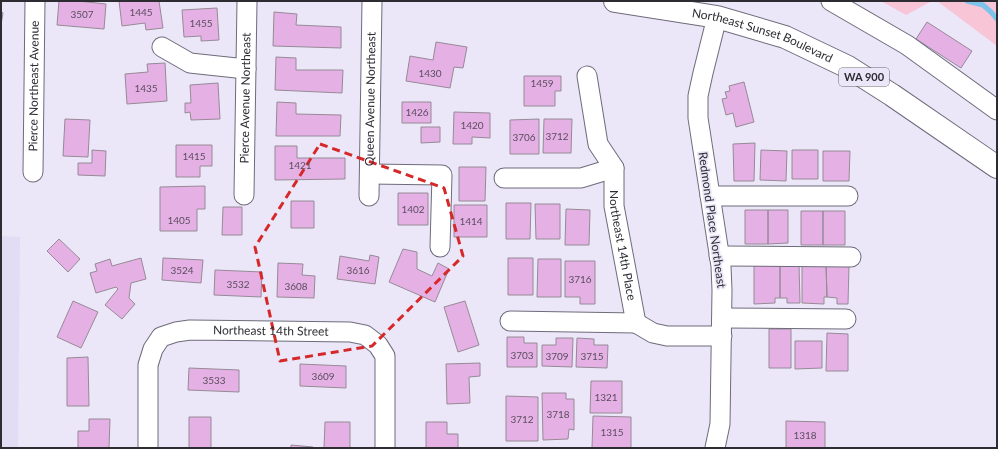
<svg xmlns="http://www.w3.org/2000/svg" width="998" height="449" font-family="Lato,sans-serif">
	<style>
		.built { fill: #e2dcf5 }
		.green { fill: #f8c5d6 }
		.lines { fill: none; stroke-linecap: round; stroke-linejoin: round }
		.stream { stroke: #7dc3eb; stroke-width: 5 }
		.building { fill: #e5b1e5; stroke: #968a96 }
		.minor-casing { stroke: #6e6b7a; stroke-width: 21 }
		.major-casing { stroke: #6e6b7a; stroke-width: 24 }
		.minor { stroke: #fff; stroke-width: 19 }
		.major { stroke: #fff; stroke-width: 22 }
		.marked { fill: none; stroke: #d62828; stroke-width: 3; stroke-dasharray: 8 5; stroke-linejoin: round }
		.labels { text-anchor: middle; stroke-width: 3.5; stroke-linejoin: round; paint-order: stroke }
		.number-label { font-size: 10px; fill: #5b4d5f }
		.shield { fill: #ebe7f9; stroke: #66646e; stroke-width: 1 }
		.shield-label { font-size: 11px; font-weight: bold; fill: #2d2c32 }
		.street-label { font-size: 12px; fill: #2d2c32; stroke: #ebe7f9 }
	</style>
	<rect width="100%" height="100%" fill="#ebe7f9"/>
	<path class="built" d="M1 236 20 237 18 448H1Z"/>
	<path class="green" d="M881 1H932L906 15Z
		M937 1H997V46Z"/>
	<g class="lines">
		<path class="stream" d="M967 1 983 5 991 12 997 19"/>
	</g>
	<path class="building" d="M59 1H78L106 4 104 29 57 25Z
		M119 1H159L163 28 146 30 145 23 122 26Z
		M217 8 219 40 201 41V36L184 37 182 10Z
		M1 11 3 13 1 25Z
		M274 12 297 14 296 25 341 27V48L273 46Z
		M927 22 972 51 961 68 916 39Z
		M436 42 467 47 463 68 454 67 450 88 406 81 410 56 433 60Z
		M276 57 296 58V70H343L342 93 275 90Z
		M165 63 167 101 127 104 125 74 148 72 147 64Z
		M524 76H561V91H555V106H524Z
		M744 82 754 122 736 127 733 113 726 115 722 99 727 98 725 92 730 91 729 86Z
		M218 83 220 119 191 120 190 112 185 113V103H191L190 85Z
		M277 102 296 103V114L341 115 340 136H276Z
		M402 102H431V123H402Z
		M454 112 490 113V138L472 137V144H453Z
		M65 119 90 120 88 157 63 156Z
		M539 119V154H510V120Z
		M544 119H572L571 153H543Z
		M421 127H440V142L421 143Z
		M755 143 754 181H734L733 144Z
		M176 145H212V166H200V177H176Z
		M275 146H297V158H345V179L275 180Z
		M92 150 106 151 105 176 78 175V163H92Z
		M761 150 787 151 786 181 760 180Z
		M792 150H818V179H792Z
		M823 151H850L849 181H823Z
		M459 167H486L485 201H459Z
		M205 186V209H197V231H160V187Z
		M398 193H428V225H398Z
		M291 201H314V228H291Z
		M506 203H531L530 239H506Z
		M535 204H560V239H536Z
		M454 205H487V237H454Z
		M223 207H242V235H222Z
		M566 209 590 210 589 245H565Z
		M745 210H768V244H745Z
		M768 210H788V243L768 244Z
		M801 211H823V245H801Z
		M823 211H845V245H823Z
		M59 239 80 259 68 272 47 251Z
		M403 249 417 252V269L432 276 438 263 449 269 435 302 389 282Z
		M370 255 379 257 375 284 337 279 340 256 369 261Z
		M141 258 146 279 131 283 129 298 135 304 122 319 105 305 118 289 116 287 96 293 90 273 97 271 95 264 110 259 112 266Z
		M163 258 203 260 201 283 162 280Z
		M508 258H533V295H508Z
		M538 259H561V297H537Z
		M565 261H595V304H580V297H565Z
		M278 263 303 264 302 275 315 276 314 298 277 297Z
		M780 264V298H775V303L754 304V265Z
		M780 264H799L800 303H787V298H780Z
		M802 265H826L827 297H824V304L802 303Z
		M826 265H849L848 304H837V298L827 297Z
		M215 270 262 272 261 297 214 295Z
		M73 301 98 312 81 348 57 337Z
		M465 301 479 345 458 352 444 307Z
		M769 329H791V368H769Z
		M827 333 848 334V371H826Z
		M507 337H524V343H537V367H507Z
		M556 338H573L572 367 542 366V345H556Z
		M577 338 594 339V345H608L607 368 576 367Z
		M795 341H822V368L795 369Z
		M88 357 89 406H67V358Z
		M480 363V376L469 377 470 403 447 404 446 364Z
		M300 364 346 366V388L300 386Z
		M189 368 239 370V392L188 390Z
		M591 381H622V413H590Z
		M542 393H566V399H574V430L569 429 568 439 543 440Z
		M506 396 538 397V441H506Z
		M593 416 631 417V448H592Z
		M189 417H211V448H189Z
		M89 419H110L109 448H78V431H89Z
		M786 421 825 422V448H786Z
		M325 422H350V448H324Z
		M426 422H447V434H458V448H426Z
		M291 445 313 447V448H291Z"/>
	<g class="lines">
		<defs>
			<g id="minor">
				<path d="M831 1 907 45 997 110"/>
				<path d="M162 47 190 63 246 69"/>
				<path id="s1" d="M614 168V206L636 323"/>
				<path id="s2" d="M33 172 35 1"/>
				<path d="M370 174 442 175 440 247"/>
				<path d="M504 178H581L614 168 598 144 587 76"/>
				<path id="s3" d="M244 195 247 1"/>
				<path id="s4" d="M369 196 372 1"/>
				<path d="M710 196H848"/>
				<path d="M719 256 851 257"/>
				<path d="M722 318 846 319"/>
				<path d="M510 321 636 323"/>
				<path d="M636 323 653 333 667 336H722"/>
				<path id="s5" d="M148 448V365L153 349 161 337 176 332 190 330 350 332 365 335 378 345 385 356V448"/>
				<path d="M715 448 720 424 722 290 721 266 698 118V96L703 73 717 17"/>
			</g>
			<g id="major">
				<path id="s6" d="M615 1 717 17 785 37 848 67 892 95 997 167"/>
			</g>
		</defs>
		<use href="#minor" class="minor-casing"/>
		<use href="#major" class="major-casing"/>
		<use href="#minor" class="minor"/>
		<use href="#major" class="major"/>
	</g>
	<path class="marked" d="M320 144 444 188 463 256 372 346 280 361 255 247Z"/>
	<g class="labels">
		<g class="number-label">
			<text x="141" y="16">1445</text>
			<text x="82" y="18">3507</text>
			<text x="201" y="27">1455</text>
			<text x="430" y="77">1430</text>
			<text x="542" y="87">1459</text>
			<text x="146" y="92">1435</text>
			<text x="417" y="116">1426</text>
			<text x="472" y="129">1420</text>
			<text x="557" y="140">3712</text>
			<text x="524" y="141">3706</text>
			<text x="194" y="160">1415</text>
			<text x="300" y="169">1421</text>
			<text x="413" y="213">1402</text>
			<text x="179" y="224">1405</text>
			<text x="471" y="225">1414</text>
			<text x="182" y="274">3524</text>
			<text x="358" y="274">3616</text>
			<text x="580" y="283">3716</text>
			<text x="238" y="288">3532</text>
			<text x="296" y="290">3608</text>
			<text x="522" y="359">3703</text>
			<text x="557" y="360">3709</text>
			<text x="592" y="360">3715</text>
			<text x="323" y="380">3609</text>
			<text x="214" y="384">3533</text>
			<text x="606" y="401">1321</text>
			<text x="558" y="418">3718</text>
			<text x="522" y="423">3712</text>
			<text x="612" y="436">1315</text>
			<text x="805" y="439">1318</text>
		</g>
		<rect class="shield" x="839" y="68" width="50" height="18" rx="3"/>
		<g class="shield-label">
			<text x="864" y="81">WA 900</text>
		</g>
		<g class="street-label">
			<text dy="4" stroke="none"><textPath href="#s6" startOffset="152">Northeast Sunset Boulevard</textPath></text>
			<text dy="4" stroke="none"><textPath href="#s2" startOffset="86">Pierce Northeast Avenue</textPath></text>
			<text dy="4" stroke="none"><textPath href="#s3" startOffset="97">Pierce Avenue Northeast</textPath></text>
			<text dy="4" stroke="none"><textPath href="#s4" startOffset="97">Queen Avenue Northeast</textPath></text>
			<text transform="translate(712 220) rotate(82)" y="4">Redmond Place Northeast</text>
			<text dy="4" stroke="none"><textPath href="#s1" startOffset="78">Northeast 14th Place</textPath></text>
			<text dy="4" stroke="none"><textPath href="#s5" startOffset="225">Northeast 14th Street</textPath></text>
		</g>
	</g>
	<rect width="998" height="449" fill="none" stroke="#2d2c32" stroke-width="4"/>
</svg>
